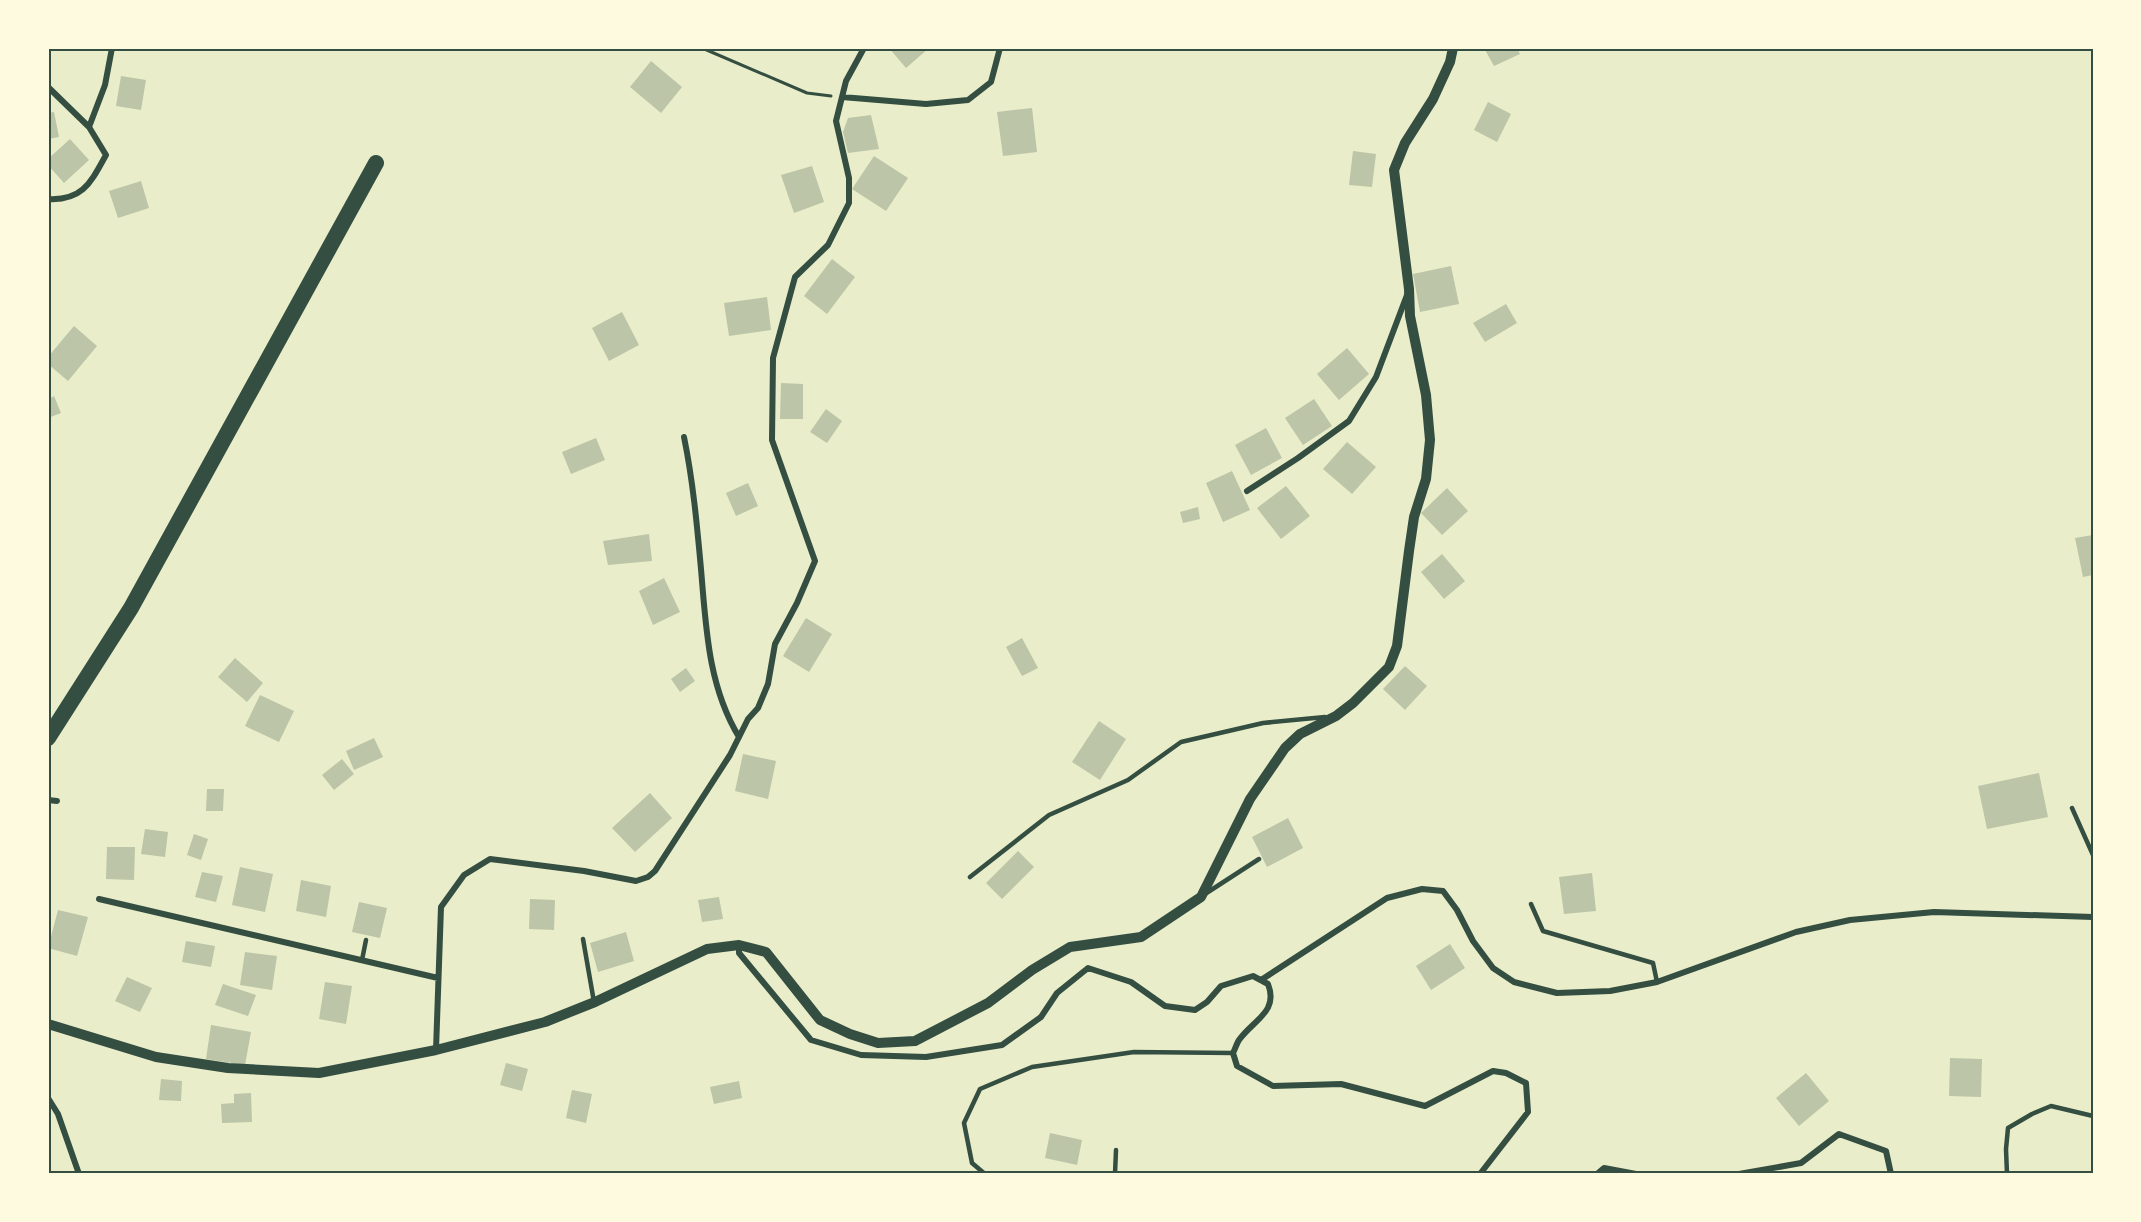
<svg xmlns="http://www.w3.org/2000/svg" width="2141" height="1222" font-family="'Alegreya Sans',sans-serif">
	<style>
		.building { fill: #bcc5a7 }
		.lines { fill: none; stroke-linecap: round; stroke-linejoin: round }
		.path { stroke: #344e41; stroke-width: 3 }
		.service { stroke: #344e41; stroke-width: 4.5 }
		.minor { stroke: #344e41; stroke-width: 6 }
		.tertiary { stroke: #344e41; stroke-width: 10 }
		.trunk { stroke: #344e41; stroke-width: 16 }
		.neatline { fill: none; stroke: #344e41; stroke-width: 2 }
	</style>
	<rect width="100%" height="100%" fill="#e9edc9"/>
	<path class="building" d="M889 48H929L906 68Z
		M1484 48H1517L1520 54 1494 66Z
		M651 61 682 87 661 113 630 87Z
		M121 76 146 80 141 110 116 106Z
		M1488 102 1511 114 1497 142 1474 130Z
		M1032 108 1037 152 1003 156 997 112Z
		M54 112 59 137 48 139V113Z
		M871 115 879 149 848 153 843 132 848 118Z
		M70 139 89 160 64 183 48 165V159Z
		M1353 151 1376 154 1372 187 1349 185Z
		M874 156 908 178 886 211 852 189Z
		M812 166 824 202 794 213 781 175Z
		M141 181 149 208 118 218 109 191Z
		M832 259 855 277 827 314 804 296Z
		M1451 266 1459 304 1420 312 1413 274Z
		M767 297 771 330 729 336 724 303Z
		M1506 304 1517 323 1485 342 1473 323Z
		M622 312 639 345 609 361 592 328Z
		M74 326 97 346 68 381 48 364V357Z
		M1347 348 1369 374 1339 400 1317 374Z
		M781 383 803 384V419H780Z
		M54 396 61 413 48 418V400Z
		M1314 399 1332 426 1303 445 1285 418Z
		M826 409 842 421 827 443 810 432Z
		M1266 428 1282 458 1251 475 1235 445Z
		M596 438 605 460 571 474 562 452Z
		M1347 442 1376 467 1352 494 1323 469Z
		M1232 471 1250 510 1223 522 1206 483Z
		M748 483 758 506 736 516 726 493Z
		M1286 486 1310 516 1281 539 1257 508Z
		M1447 488 1468 511 1442 535 1421 513Z
		M1198 507 1200 519 1183 523 1180 512Z
		M649 534 652 561 608 565 603 541Z
		M2093 535V575L2083 577 2075 538Z
		M1442 554 1465 581 1444 599 1421 572Z
		M664 578 680 612 653 625 639 591Z
		M806 618 832 634 809 672 783 656Z
		M1022 638 1038 668 1022 676 1006 647Z
		M235 658 263 683 247 702 218 677Z
		M1405 666 1427 686 1405 710 1383 689Z
		M686 668 695 681 680 692 671 679Z
		M260 695 294 711 279 742 245 726Z
		M1099 721 1126 739 1100 780 1072 762Z
		M374 738 383 757 354 770 346 751Z
		M743 754 776 761 768 799 735 791Z
		M342 759 354 774 334 790 322 775Z
		M2039 773 2048 817 1987 829 1978 786Z
		M207 789H224L223 811H206Z
		M650 793 672 818 635 852 612 828Z
		M1288 818 1303 848 1267 867 1252 837Z
		M145 829 168 832 165 857 141 854Z
		M194 834 208 839 201 860 187 855Z
		M107 847H135L134 880 106 879Z
		M1018 851 1034 867 1002 899 986 883Z
		M240 867 273 874 265 912 232 905Z
		M202 872 223 876 216 902 195 897Z
		M1592 873 1596 911 1564 914 1559 877Z
		M301 880 331 886 326 917 296 911Z
		M719 897 723 919 702 922 698 900Z
		M530 899 555 900 554 930 529 929Z
		M359 902 387 908 380 938 352 932Z
		M58 910 88 917 77 956 48 948Z
		M626 932 634 961 598 972 590 943Z
		M186 941 215 946 211 967 182 962Z
		M1450 944 1465 968 1431 990 1416 966Z
		M245 952 277 956 272 990 240 985Z
		M127 977 152 988 140 1012 115 1001Z
		M325 982 352 986 346 1024 319 1019Z
		M223 984 256 995 248 1016 215 1005Z
		M211 1025 251 1032 245 1065 206 1059Z
		M1950 1058 1982 1059 1981 1097 1949 1096Z
		M506 1063 528 1069 522 1091 500 1085Z
		M1806 1073 1829 1101 1799 1126 1776 1098Z
		M161 1079 182 1081 181 1101 159 1100Z
		M739 1081 742 1098 714 1104 710 1087Z
		M572 1090 592 1094 586 1123 566 1118Z
		M251 1093 252 1122 222 1123 221 1104 234 1103V1094Z
		M1050 1133 1082 1140 1077 1165 1045 1158Z"/>
	<g class="lines">
		<path class="path" d="M702 48 807 93 831 96"/>
		<path class="service" d="M2072 808 2093 855
			M970 877 1049 815 1128 780 1181 742 1263 723 1325 717
			M1205 894 1259 859
			M1531 904 1543 931 1653 963 1657 982
			M583 939 594 1002
			M362 960 366 940
			M985 1174 972 1163 964 1123 980 1089 1032 1067 1134 1052 1233 1053
			M1115 1174 1116 1150
			M2007 1174 2006 1149 2008 1128 2032 1114 2051 1106 2093 1116"/>
		<path class="minor" d="M48 87 89 127 106 155C91 182 83 201 48 199
			M842 97 926 104 968 100 991 82 1000 48
			M89 127 105 85 112 48
			M684 437C693 481 697 525 701 569 706 627 708 686 739 737
			M1247 491 1298 458 1349 421 1376 377 1407 295
			M48 800 57 801
			M99 899 438 978
			M739 945V953L811 1040 861 1055 926 1057 1002 1045 1041 1017 1057 993 1088 968 1131 982 1165 1006 1195 1010 1207 1002 1221 986 1253 976 1268 984C1279 1012 1253 1020 1239 1040 1237 1043 1235 1049 1233 1053L1237 1066 1273 1086 1341 1084 1425 1106 1493 1071 1506 1073 1526 1083 1528 1112 1480 1174
			M1261 980 1387 898 1422 889 1443 891 1457 910 1473 941 1493 968 1514 982 1557 993 1610 991 1657 982 1796 932 1850 920 1934 912 2093 917
			M436 1050 441 907 464 875 490 859 584 871 636 881 648 877 655 871 730 755 748 719 758 708 768 684 775 644 797 603 815 561 772 440 773 358 795 277 828 245 849 203V178L836 121 846 81 864 48
			M48 1098 58 1114 79 1174
			M1597 1174 1604 1168 1636 1174
			M1739 1174 1801 1163 1839 1134 1886 1151 1891 1174"/>
		<path class="tertiary" d="M48 1024 156 1057 228 1068 319 1073 436 1050 545 1022 595 1002 707 949 739 945 766 952 820 1020 850 1034 878 1043 915 1041 988 1003 1032 970 1070 947 1141 937 1201 897 1250 799 1285 748 1300 734 1336 716 1353 703 1389 667 1397 646 1409 551 1414 517 1426 479 1430 440 1426 395 1410 316 1409 289 1394 170 1405 143 1433 99 1450 62 1453 48"/>
		<path class="trunk" d="M48 738 131 608 376 163"/>
	</g>
	<rect width="2141" height="1222" fill="none" stroke="#fefae0" stroke-width="99"/>
	<rect x="50" y="50" width="2042" height="1122" class="neatline"/>
</svg>
